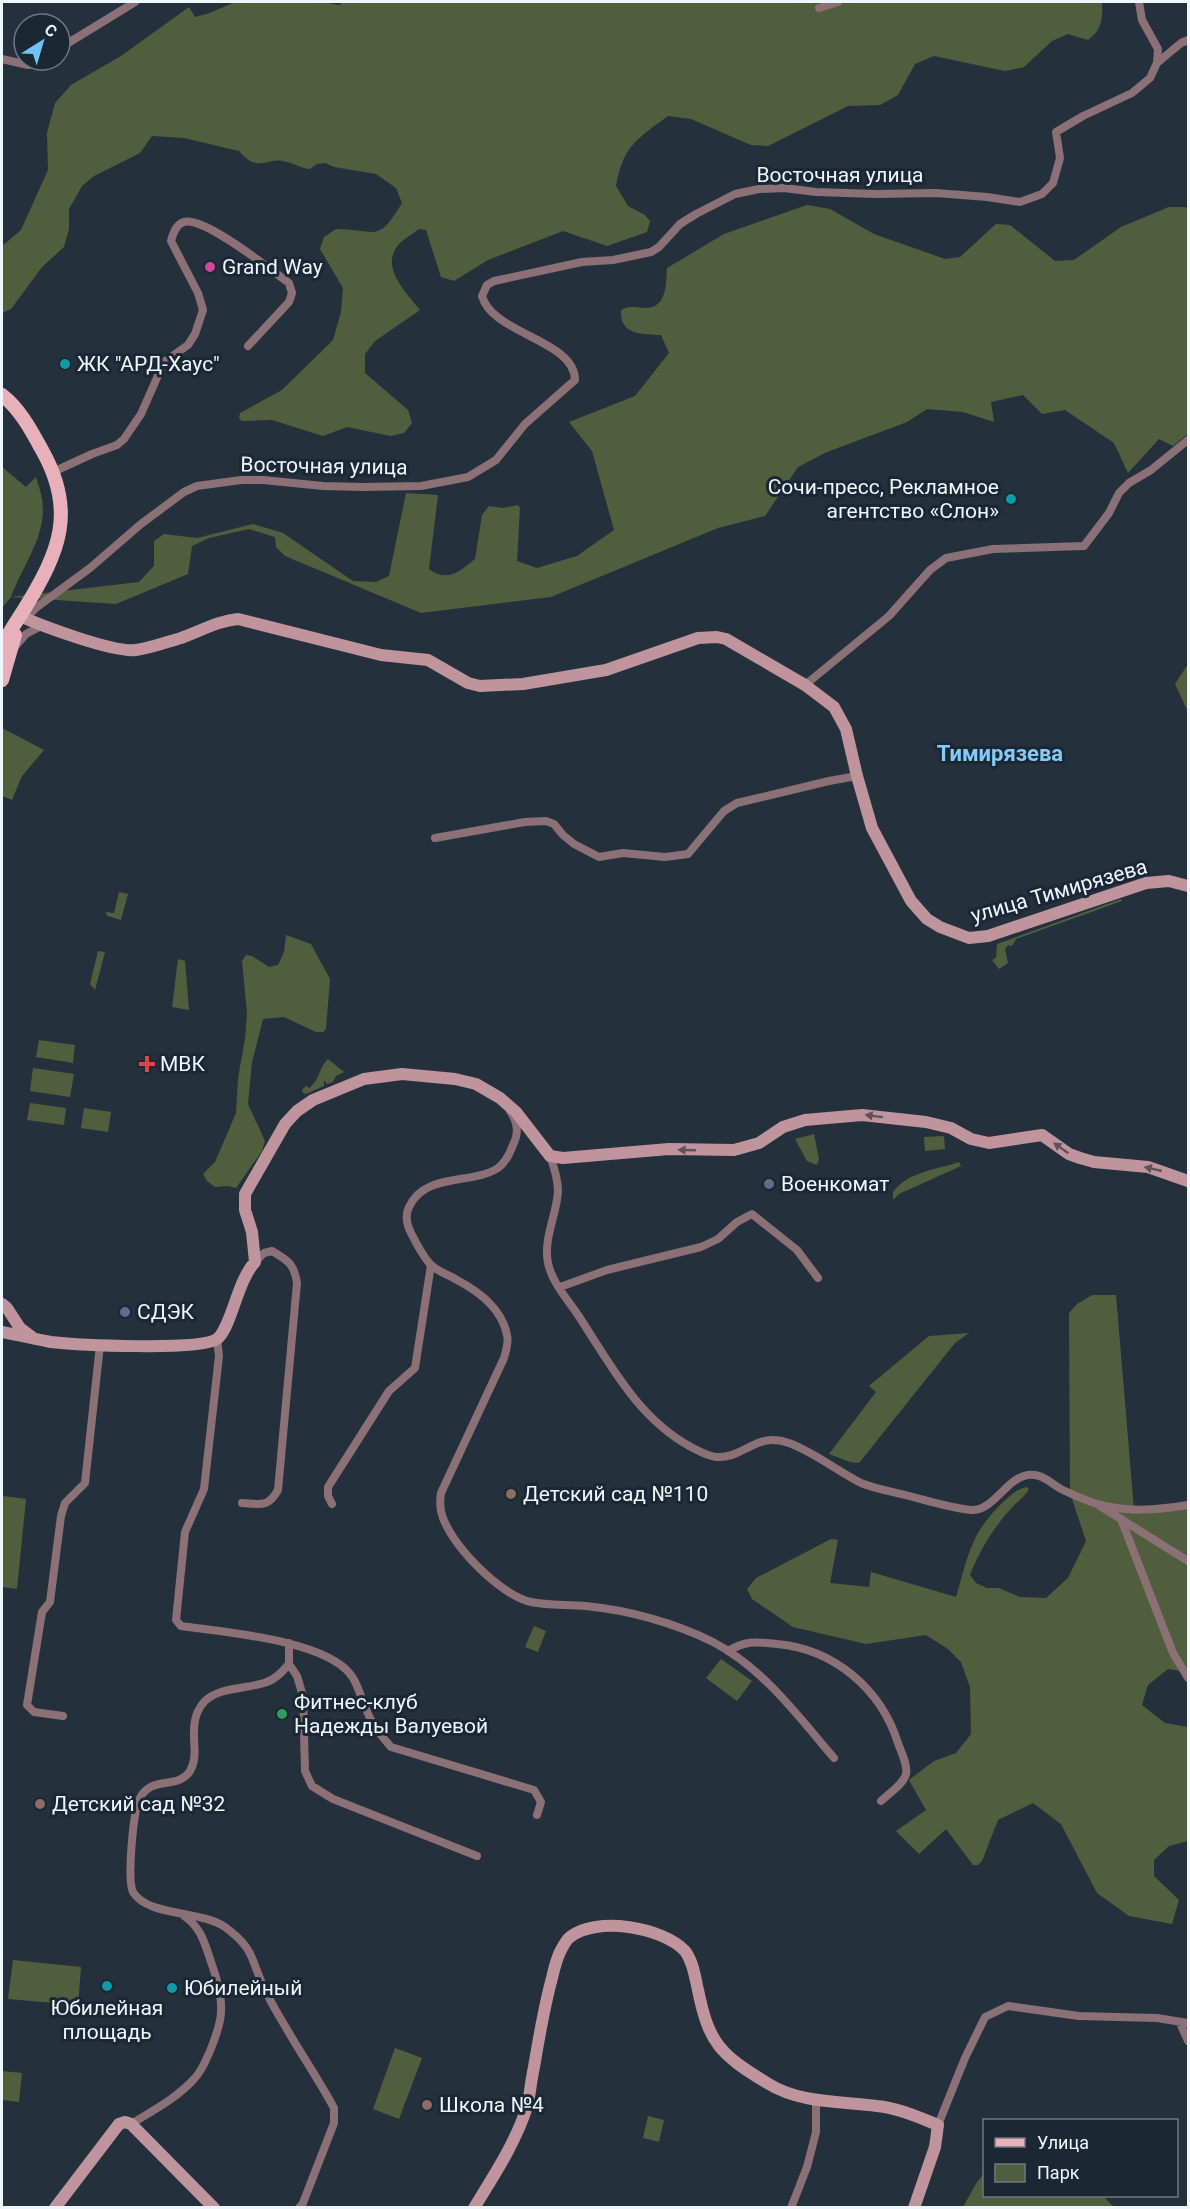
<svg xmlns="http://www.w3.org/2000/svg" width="1190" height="2209" font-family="Roboto,sans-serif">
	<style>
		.green { fill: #515e3e }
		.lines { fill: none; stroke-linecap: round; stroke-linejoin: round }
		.street { stroke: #8b7075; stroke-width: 8 }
		.secondary { stroke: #bf949c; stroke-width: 12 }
		.primary { stroke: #e7b0ba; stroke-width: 14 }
		.oneway { fill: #5d535c }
		.hotel-dot { fill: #d1479c; stroke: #1b2732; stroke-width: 2 }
		.culture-dot { fill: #0f9aa8; stroke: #1b2732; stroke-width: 2 }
		.health-dot { fill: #e0444e; stroke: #1b2732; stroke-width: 2 }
		.service-dot { fill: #5c6f8a; stroke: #1b2732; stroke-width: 2 }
		.education-dot { fill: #8d6e63; stroke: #1b2732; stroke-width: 2 }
		.leisure-dot { fill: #2e9e5b; stroke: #1b2732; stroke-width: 2 }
		.labels { text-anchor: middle; stroke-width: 6; stroke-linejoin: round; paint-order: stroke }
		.street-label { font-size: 21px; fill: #edf5fd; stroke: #1b2732 }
		.poi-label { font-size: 21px; fill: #edf5fd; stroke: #1b2732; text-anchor: start }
		.neighbourhood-label { font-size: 22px; font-weight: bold; fill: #82cbfb; stroke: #1b2732 }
	</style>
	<rect width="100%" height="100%" fill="#24313c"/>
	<path class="green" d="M235 2H323L339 5 343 2H1102C1103 18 1102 30 1088 40L1068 34 1052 41 1024 67 1005 71 934 56 915 64 898 95 880 105 848 106 768 146 751 145 691 119 668 116C637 139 623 146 616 186L628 206 645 215 650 221 647 232 607 246 563 231 488 260 454 281 441 277 426 230 419 229C413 234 405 238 400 243 378 266 406 292 420 310L375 341 365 354V373L408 410 412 423 404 433 391 436 347 427 323 436 272 420 242 421 239 418 240 413 282 390 333 340 341 312 343 288 320 249 324 237 336 229C376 229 377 245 402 203L396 188 376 174 334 167 325 163 317 164 310 169C300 168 296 164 287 162 267 155 259 175 239 151L184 138 152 136 140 153 94 176 82 186 69 209V229L64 247 42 267 11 309 2 313V246L21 230 48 170 47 133 55 103 71 85 121 56 189 7 195 17 207 14Z
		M807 205 830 209 874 234 945 259 960 257 996 224 1010 225 1055 261 1074 260 1121 227 1169 207H1185L1188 209V434L1173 446 1159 439 1128 473 1114 443 1065 410 1042 414 1023 395 991 402 994 422 963 412 927 409 907 422 827 452 798 467 765 516 718 528 551 597 421 613 285 556 276 547 275 537 249 529 209 538 192 546 188 574 116 604 11 597 2 608V467L26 487 36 477C38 484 41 492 42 499 48 535 22 566 11 597L139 582 154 566V541L164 534 197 538 253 524 283 533 353 581 376 582 389 576 406 493 438 495 429 569C448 583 460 571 475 559L482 515 489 506 503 508 518 505 520 508 517 561 537 568 577 556 614 530 592 451 569 422 635 396 669 353 661 335C642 334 619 335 621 310 629 305 635 307 644 308 667 309 666 284 667 268L724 234Z
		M1188 664V712L1175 684Z
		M2 728 44 750 22 776 12 800 2 796Z
		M119 892 128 894 121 920 108 916 106 914V912L114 913Z
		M1121 899 1122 901 1016 939 1012 946 1008 945 1005 949 1008 963 999 969 992 960 996 958 997 944Z
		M286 935 311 944 330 979 326 1029 323 1032H316L284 1017 263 1019 252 1062 248 1104 265 1141 262 1151 236 1188 228 1186 215 1187 207 1181 203 1174 215 1162 236 1113 238 1078 245 1039 247 1013 242 961 246 955 252 956 269 967 278 965 284 952Z
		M98 951 105 952 95 990 90 984Z
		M178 959 185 961 189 1010 172 1007Z
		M39 1040 75 1045 73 1063 36 1057Z
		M328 1059 344 1072 336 1076 333 1082 327 1084 324 1080V1086L306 1094 303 1093 302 1090 306 1086 309 1088C321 1078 318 1069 328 1059Z
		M33 1068 74 1074 70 1097 30 1091Z
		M30 1103 66 1108 64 1125 27 1120Z
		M84 1108 111 1112 108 1132 81 1128Z
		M814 1134 819 1159 817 1165 807 1161 795 1139Z
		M944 1136 945 1149 925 1151 924 1137Z
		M959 1162 961 1166 899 1194 893 1200V1192C909 1171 936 1170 959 1162Z
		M1092 1295H1116L1134 1510 1188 1502V1672L1168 1669 1148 1685 1142 1705 1165 1723 1188 1727V1841L1169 1846 1154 1860V1876L1179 1900 1172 1924 1129 1916 1097 1893 1061 1824 1033 1803 998 1820 982 1861 978 1865H973L946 1829 919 1854 896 1831 926 1810 909 1780 934 1761 956 1753 971 1734 970 1687 961 1662 948 1649 926 1635 866 1644 793 1627 752 1599 747 1589 756 1578 831 1539 838 1540 830 1583 869 1587 871 1572 956 1597C968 1557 970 1535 1000 1505 1008 1497 1016 1489 1027 1487L1029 1489 1026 1494C1001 1516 982 1544 970 1575L976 1583 987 1588H999L1020 1597 1046 1598 1068 1578 1086 1541 1070 1493 1069 1313 1077 1304Z
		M969 1333 955 1343 859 1463 850 1462 829 1454 876 1392 869 1386 929 1336Z
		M3 1496 26 1499 17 1589 2 1587Z
		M534 1626 546 1631 538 1652 525 1647Z
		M721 1659 752 1681 737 1701 706 1678Z
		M13 1960 81 1967 78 2005 8 1999Z
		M395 2048 422 2058 399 2119 373 2109Z
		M2 2071 22 2073 19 2102 2 2100Z
		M648 2116 664 2120 659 2142 643 2138Z
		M984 2174V2196H1103L1114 2207H963L977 2182Z"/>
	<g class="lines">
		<path class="street" d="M819 8 838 2
			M60 48 135 2
			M2 59 28 65 39 60
			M1157 63 1181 43 1188 40
			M53 472 92 454 117 445 124 439 141 414 164 362 188 345 195 334 203 310 198 293 171 241C173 233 176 224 184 222 204 216 271 270 289 283L292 293 289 302 248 346
			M25 619 37 607 90 568 141 524 184 492 197 486 241 480H263L323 486 362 487 421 486 468 477 496 460 525 424 575 380C575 340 492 334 482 296L487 285 494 281 582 262 613 260 651 252 659 247 680 224 696 214 735 194 759 189 784 188 816 192 876 194 936 193 987 197 1020 202 1042 194 1053 183 1060 158 1056 132 1083 116 1132 93 1150 78 1157 63 1158 49 1142 20 1139 2
			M14 648 26 634 43 625
			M805 685 889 616 930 570 946 558 993 549 1084 546 1109 513 1119 493 1129 483 1151 470 1188 440
			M435 838 525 822 546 821 554 824 563 835 574 844 599 857 623 853 665 857 688 854 724 811 737 803 829 781 857 776
			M510 1111C518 1123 519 1133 513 1145 510 1153 505 1163 498 1168 472 1185 425 1172 409 1207 405 1215 407 1225 411 1233 416 1243 422 1255 430 1264 436 1271 449 1275 457 1280 480 1292 502 1309 507 1335 509 1342 506 1351 504 1358L441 1493C440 1499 440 1505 441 1511 447 1542 501 1596 531 1602 549 1606 568 1604 586 1606 628 1610 675 1623 713 1642 763 1668 798 1716 834 1758
			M550 1156C554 1167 558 1179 558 1191 557 1214 543 1239 548 1263 552 1283 569 1301 580 1318 611 1366 639 1419 691 1447 699 1451 707 1456 716 1457 744 1459 756 1431 789 1443 814 1452 837 1471 861 1483 878 1490 896 1492 913 1497 932 1502 951 1508 971 1510 994 1511 1006 1478 1028 1475 1042 1473 1050 1483 1061 1489 1071 1494 1083 1499 1094 1503 1126 1513 1157 1510 1188 1505
			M560 1287 607 1270 701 1247 718 1239 737 1222 752 1214 797 1250 818 1278
			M217 1339 219 1356 204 1489 185 1532 176 1620 181 1626C223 1632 325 1640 351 1675 358 1684 361 1698 366 1709 371 1723 381 1736 391 1747L534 1790 541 1802 537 1815
			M242 1503C260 1504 268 1508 278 1490L297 1283C294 1264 289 1261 272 1251L264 1253 255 1262
			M332 1504 328 1496V1487L389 1391 415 1368 431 1265
			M1100 1506 1188 1561
			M1121 1519 1173 1653 1188 1678
			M289 1643V1664C282 1672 275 1680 264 1683 246 1689 218 1687 204 1702 184 1725 202 1752 190 1771 178 1790 152 1775 140 1798 133 1810 127 1880 133 1892 148 1917 201 1910 225 1927 256 1950 250 1959 265 1990 271 2003 278 2014 285 2026 301 2054 319 2080 334 2108V2123L303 2203 299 2208
			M728 1651C747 1640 756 1642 777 1644 834 1649 881 1689 898 1743 901 1752 908 1765 906 1774 904 1784 888 1794 881 1801
			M289 1664 297 1676 303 1696 305 1771 312 1786 333 1799 477 1856
			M63 1716 34 1712 27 1705 42 1612 50 1602 61 1516 65 1503 85 1483 100 1345
			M1180 2023 1188 2041
			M131 2124C152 2111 177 2098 194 2079 205 2068 221 2027 221 2011 222 1996 216 1976 211 1962 205 1944 201 1927 184 1916
			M938 2125 965 2058 985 2017 1008 2006 1079 2016 1157 2018 1188 2023
			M791 2208 807 2167 816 2132V2101"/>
		<path class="secondary" d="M20 616C42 626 114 653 136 650 151 648 167 642 181 638 201 631 217 621 238 619L381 655 428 660 468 683 480 686 523 684 606 670 698 638 717 637 726 639 805 685 834 707 846 729 857 776 872 828 911 901 927 919 940 927 969 938 988 936 1146 883 1169 881 1188 886
			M2 1304 7 1308 20 1328 32 1337
			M2 1332C18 1335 35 1339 51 1342 76 1345 199 1351 217 1339 231 1329 237 1281 255 1262L252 1232 245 1210V1194L285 1124 297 1111 313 1100 364 1079 402 1074 455 1079 476 1084 500 1098 516 1112 550 1156 563 1158 669 1149 734 1150 759 1143 783 1127 805 1120 862 1115 926 1122 951 1128 971 1139 989 1143 1042 1135 1069 1154 1080 1158 1094 1162 1148 1167 1188 1181
			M55 2208 119 2124 125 2122 131 2124 214 2208
			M474 2208C494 2175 515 2144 527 2107 530 2095 531 2080 534 2067 539 2037 544 2007 552 1978 554 1970 556 1960 560 1952 562 1948 566 1940 570 1937 596 1916 663 1927 685 1951 693 1961 695 1977 698 1990 709 2044 720 2054 767 2083 801 2104 840 2101 877 2106 898 2108 918 2117 938 2125L935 2147 914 2208"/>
		<path class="primary" d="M2 395C20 409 31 430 42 450 77 512 59 552 25 608 17 621 8 633 2 647
			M2 680 15 635"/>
	</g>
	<defs><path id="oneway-solid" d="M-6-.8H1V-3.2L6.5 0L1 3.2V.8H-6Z" transform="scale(1.5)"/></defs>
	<g class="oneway">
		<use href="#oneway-solid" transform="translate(874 1116) rotate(-173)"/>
		<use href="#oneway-solid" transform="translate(1061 1148) rotate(-145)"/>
		<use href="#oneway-solid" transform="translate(687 1150) rotate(-178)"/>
		<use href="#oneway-solid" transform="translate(1153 1169) rotate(-167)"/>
	</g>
	<circle class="hotel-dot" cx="210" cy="267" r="6"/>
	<g class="culture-dot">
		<circle cx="65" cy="364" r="6"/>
		<circle cx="1011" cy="499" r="6"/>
		<circle cx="107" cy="1986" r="6"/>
		<circle cx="172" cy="1988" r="6"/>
	</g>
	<path class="health-dot" d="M144 1055h6v6h6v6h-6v6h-6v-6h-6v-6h6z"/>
	<g class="service-dot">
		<circle cx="769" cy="1184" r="6"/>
		<circle cx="125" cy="1312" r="6"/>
	</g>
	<g class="education-dot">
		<circle cx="511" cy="1494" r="6"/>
		<circle cx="40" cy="1804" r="6"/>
		<circle cx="427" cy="2105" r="6"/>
	</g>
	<circle class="leisure-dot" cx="282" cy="1714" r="6"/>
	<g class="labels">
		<g class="street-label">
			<text x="840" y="182">Восточная улица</text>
			<text transform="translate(324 466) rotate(1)" y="7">Восточная улица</text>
			<text transform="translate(1059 891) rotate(-16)" y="7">улица Тимирязева</text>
		</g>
		<g class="poi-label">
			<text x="222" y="274">Grand Way</text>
			<text x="77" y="371">ЖК "АРД-Хаус"</text>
			<text x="999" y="494" text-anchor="end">Сочи-пресс, Рекламное<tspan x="999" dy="24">агентство «Слон»</tspan></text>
			<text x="160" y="1071">МВК</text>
			<text x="781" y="1191">Военкомат</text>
			<text x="137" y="1319">СДЭК</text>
			<text x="523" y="1501">Детский сад №110</text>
			<text x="294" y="1709">Фитнес-клуб<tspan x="294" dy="24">Надежды Валуевой</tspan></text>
			<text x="52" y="1811">Детский сад №32</text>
			<text x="184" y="1995">Юбилейный</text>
			<text x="107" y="2015" text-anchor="middle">Юбилейная<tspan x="107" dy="24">площадь</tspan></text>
			<text x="439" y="2112">Школа №4</text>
		</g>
		<g class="neighbourhood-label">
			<text x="1000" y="761">Тимирязева</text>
		</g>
	</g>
	<rect width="1190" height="2209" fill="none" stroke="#edf5fd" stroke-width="6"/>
	<rect x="983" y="2119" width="195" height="78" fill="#1b2732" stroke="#6f7983" stroke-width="1.5"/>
	<rect x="995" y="2138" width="30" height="9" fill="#e7b0ba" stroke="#6f7983" stroke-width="1.5"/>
	<text x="1037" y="2149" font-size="18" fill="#edf5fd">Улица</text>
	<rect x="995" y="2164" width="30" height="18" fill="#515e3e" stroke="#6f7983" stroke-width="1.5"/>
	<text x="1037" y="2179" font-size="18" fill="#edf5fd">Парк</text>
	<g transform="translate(42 42) rotate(37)"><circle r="28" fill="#1b2732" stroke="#6f7983" stroke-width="1.5"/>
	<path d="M0-4.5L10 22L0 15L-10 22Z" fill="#72c1f5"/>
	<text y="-9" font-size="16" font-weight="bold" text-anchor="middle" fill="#edf5fd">С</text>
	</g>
</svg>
